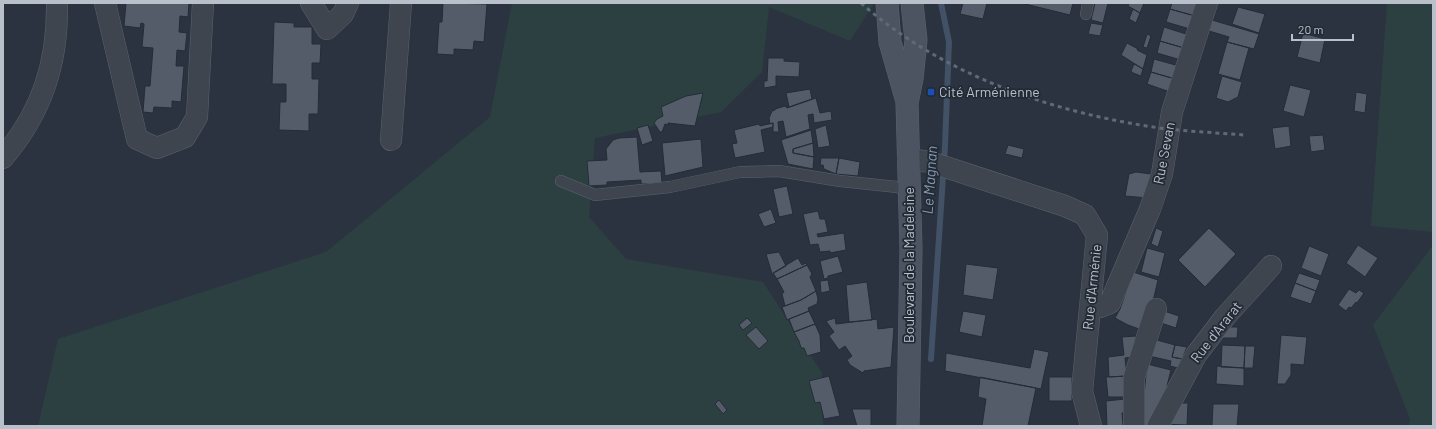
<svg xmlns="http://www.w3.org/2000/svg" width="1436" height="429" font-family="Barlow,sans-serif">
	<style>
		.green { fill: #2d4041 }
		.lines { fill: none; stroke-linecap: round; stroke-linejoin: round }
		.stream { stroke: #425166; stroke-width: 6 }
		.building { fill: #545c69; stroke: #242c37 }
		.lane-casing { stroke: #5b636d; stroke-width: 12 }
		.street-casing { stroke: #5b636d; stroke-width: 22 }
		.secondary-casing { stroke: #5b636d; stroke-width: 23 }
		.lane { stroke: #3e454f; stroke-width: 11 }
		.street { stroke: #3e454f; stroke-width: 21 }
		.secondary { stroke: #4c5462; stroke-width: 22 }
		.rail { stroke: #606976; stroke-width: 3; stroke-dasharray: 4 4; stroke-linecap: butt }
		.transit-dot { fill: #1a4fb4; stroke: #222a35; stroke-width: 1.5 }
		.labels { text-anchor: middle; stroke-width: 3.5; stroke-linejoin: round; paint-order: stroke }
		.poi-label { font-size: 14px; fill: #bac0ca; stroke: #222a35; text-anchor: start }
		.street-label { font-size: 14px; fill: #bac0ca; stroke: #222a35 }
		.water-label { font-size: 15px; font-style: italic; fill: #8697ad; stroke: #222a35 }
	</style>
	<rect width="100%" height="100%" fill="#2a333f"/>
	<path class="green" d="M512 3H874L850 41 769 7 762 72 721 112 595 138 589 217 626 259 763 282 822 373 823 426H38L58 339 326 252 490 117Z
		M1387 3H1433V232L1371 226Z
		M1433 245V426H1409L1410 419 1373 325Z"/>
	<g class="lines">
		<path class="stream" d="M931 359 945 146 949 42 941 3"/>
	</g>
	<path class="building" d="M126 3H189L188 17 180 16 179 32 187 33 185 51 177 50 176 66H184L181 102 172 101V108L154 107 153 113 143 112 145 86H150L153 48 142 47 144 24 141 23 140 28 124 26Z
		M443 3 487 4 484 42 474 41 473 50 454 49V55L437 54 439 22H442Z
		M963 3H987L983 19 960 14Z
		M1021 3H1073L1070 15Z
		M1095 3H1108L1103 23 1091 20Z
		M1129 3H1144L1140 13 1128 6Z
		M1172 3H1198L1195 16 1170 9Z
		M1238 7 1265 14 1259 33 1232 24Z
		M1133 9 1140 13 1136 23 1129 19Z
		M1170 9 1195 16 1190 29 1166 22Z
		M1212 20 1259 34 1254 49 1227 42 1229 37 1209 31Z
		M274 22 294 23V27H312V44H321L320 63H312V79H319L318 114H309V131L279 130 280 102H286V84H272Z
		M1091 23 1103 25 1100 36 1088 34Z
		M1164 27 1189 35 1184 48 1160 41Z
		M1303 33 1325 39 1320 63 1297 57Z
		M1147 34 1151 36 1147 48 1143 47Z
		M1160 41 1184 48 1181 60 1157 53Z
		M1227 42 1249 48 1240 80 1218 74Z
		M1127 43 1138 49 1137 50 1147 55 1143 69 1121 55Z
		M768 58H784V61L800 62 799 77 776 76V86L764 88V81H767Z
		M1154 59 1179 66 1175 79 1151 72Z
		M1134 64 1143 69 1141 76 1133 73 1131 71Z
		M1151 72 1175 79 1170 92 1147 84Z
		M1222 76 1242 82 1238 97 1228 102 1216 98Z
		M1290 85 1311 90 1304 117 1283 111Z
		M810 89 812 99 789 107 786 93Z
		M1356 92 1367 94 1365 113 1354 111Z
		M703 93 695 126 668 123V125L665 124 662 132H660L654 123 657 119 663 116 661 107 686 96Z
		M816 98 820 113 831 111 832 120 814 123 813 114 808 115 810 129 786 137 783 121 778 122 779 132H773V123L770 124 769 118 772 111 775 110V109L785 106 787 108Z
		M773 123V127L761 130 765 152 735 158 732 144 737 143 734 130 759 124 760 126Z
		M648 125 653 141 642 145 637 128Z
		M826 125 830 146 818 148 815 129Z
		M1289 126 1291 146 1275 149 1272 128Z
		M811 130 813 143 793 149V153L814 157 813 169 788 164 781 140Z
		M1323 135 1325 150 1311 152 1309 136Z
		M637 137 640 172 661 171 662 183 641 184V180L607 182V185L589 186 587 161 607 160 606 149 613 140 619 138Z
		M701 139 703 167 665 176 662 143Z
		M813 143 814 157 793 153V149Z
		M1008 145 1024 149 1022 158 1005 154Z
		M821 158H839L836 174 824 169 823 165H820Z
		M839 158 860 162 858 176 836 174Z
		M1136 172 1151 174 1148 198 1125 196 1129 174Z
		M787 186 793 214 779 217 773 189Z
		M771 209 776 223 764 227 758 214Z
		M818 211 820 219H825L828 232 817 234 818 237 844 233 846 250 830 253V251L820 252 818 244 810 245 803 214Z
		M1156 228 1163 231 1158 247 1151 244Z
		M1209 228 1236 254 1205 287 1178 260Z
		M1358 245 1378 258 1365 277 1346 263Z
		M1309 246 1329 254 1321 276 1301 268Z
		M1147 248 1165 253 1159 277 1141 272Z
		M779 252 786 266 772 274 766 254Z
		M838 256 843 272 828 276V278L824 279 820 261Z
		M798 258 802 265 806 263 807 265 777 279 773 273Z
		M966 264 998 268 993 300 963 295Z
		M807 265 812 274 810 277 816 291 801 300 785 306 782 294 784 292 777 279Z
		M1133 272 1158 280 1154 297 1139 329 1128 325 1115 318 1120 309Z
		M1299 273 1320 280 1316 291 1295 283Z
		M828 280 830 291 821 293 820 281Z
		M867 282 872 320 849 322 846 285Z
		M1295 283 1316 291 1311 304 1290 297Z
		M1349 289 1356 293 1359 290 1364 293 1357 303 1356 302 1351 308 1349 307 1346 311 1338 305Z
		M816 291 818 299 817 304 808 308 809 311 787 320 782 307 801 300Z
		M1161 310 1179 316 1176 328 1158 322Z
		M809 311 815 324 794 332 789 319Z
		M963 311 986 315 982 337 959 332Z
		M747 318 752 323 743 330 739 325Z
		M835 318 836 324 877 319 878 329 894 327 891 367 864 371 863 373 850 365 847 360 852 356 845 346 839 350 829 336 834 332 826 321Z
		M815 324 820 335 821 352 807 356 804 348H801L799 341 794 332Z
		M756 327 768 341 759 349 746 335Z
		M1222 327H1238L1237 338H1222Z
		M1281 335 1307 337 1304 365 1291 364V375L1285 384H1277Z
		M1136 336 1132 357 1125 358 1127 376 1109 377 1108 357 1124 355 1122 337Z
		M1153 339 1175 345 1172 357 1182 359 1178 368 1170 366 1171 361 1149 356Z
		M1175 345 1187 347 1182 359 1172 357Z
		M1222 345 1245 346 1244 368 1221 367Z
		M1245 346H1255L1253 368H1244Z
		M1034 349 1049 352 1041 389 945 371 946 353 1030 368Z
		M1147 364 1171 370 1167 386 1169 387 1151 426H1141Z
		M1217 366 1244 368V386L1216 384Z
		M829 376 840 416 824 419 820 402 815 403 809 381Z
		M1127 376 1125 397H1108L1106 377Z
		M980 377 1036 388 1028 426H982L986 399 978 397Z
		M1049 377H1072V401H1049Z
		M1125 399V412L1122 413 1123 426H1107L1106 401Z
		M719 400 727 410 723 414 715 404Z
		M1173 403H1188L1187 425 1163 424Z
		M1213 404H1239L1237 426H1212Z
		M852 409H871V426H857Z"/>
	<g class="lines">
		<defs>
			<path id="lane" d="M1086 14 1088 3
				M561 181 595 195 670 187 740 172 779 171 840 181 897 187 909 191"/>
			<path id="street" d="M105 3 137 139 157 148 185 137 197 117 203 3
				M311 3 327 29 343 14 348 3
				M391 140 401 3
				M3 158C42 112 58 63 57 3
				M908 159 930 162 1065 206 1085 215 1097 235 1082 391 1091 426
				M1091 306 1100 307 1110 303 1150 209 1162 174 1172 112 1207 3
				M1134 426V378L1156 309
				M1158 426 1196 355 1225 317 1271 266"/>
			<path id="secondary" d="M887 3 890 42 906 98
				M908 426 911 249 907 103 912 79 916 40 912 3"/>
		</defs>
		<use href="#lane" class="lane-casing"/>
		<use href="#street" class="street-casing"/>
		<use href="#secondary" class="secondary-casing"/>
		<use href="#lane" class="lane"/>
		<use href="#street" class="street"/>
		<use href="#secondary" class="secondary"/>
		<path class="rail" d="M861 3C937 70 1037 107 1135 124 1171 131 1208 132 1244 135"/>
	</g>
	<rect class="transit-dot" x="927" y="88" width="8" height="8" rx="2"/>
	<g class="labels">
		<g class="poi-label">
			<text x="939" y="97">Cité Arménienne</text>
		</g>
		<g class="street-label">
			<text transform="translate(1164 153) rotate(-79)" y="5">Rue Sevan</text>
			<text transform="translate(909 265) rotate(-90)" y="5">Boulevard de la Madeleine</text>
			<text transform="translate(1092 287) rotate(-84)" y="5">Rue d'Arménie</text>
			<text transform="translate(1216 332) rotate(-52)" y="5">Rue d'Ararat</text>
		</g>
		<g class="water-label">
			<text transform="translate(930 180) rotate(-86)" y="5">Le Magnan</text>
		</g>
	</g>
	<rect width="1436" height="429" fill="none" stroke="#bac0ca" stroke-width="8"/>
	<path d="M1292 34v6h61v-6" fill="none" stroke="#bac0ca" stroke-width="2"/>
	<text x="1298" y="34" font-size="12" fill="#bac0ca" stroke="#222a35" stroke-width="3" paint-order="stroke">20 m</text>
</svg>
